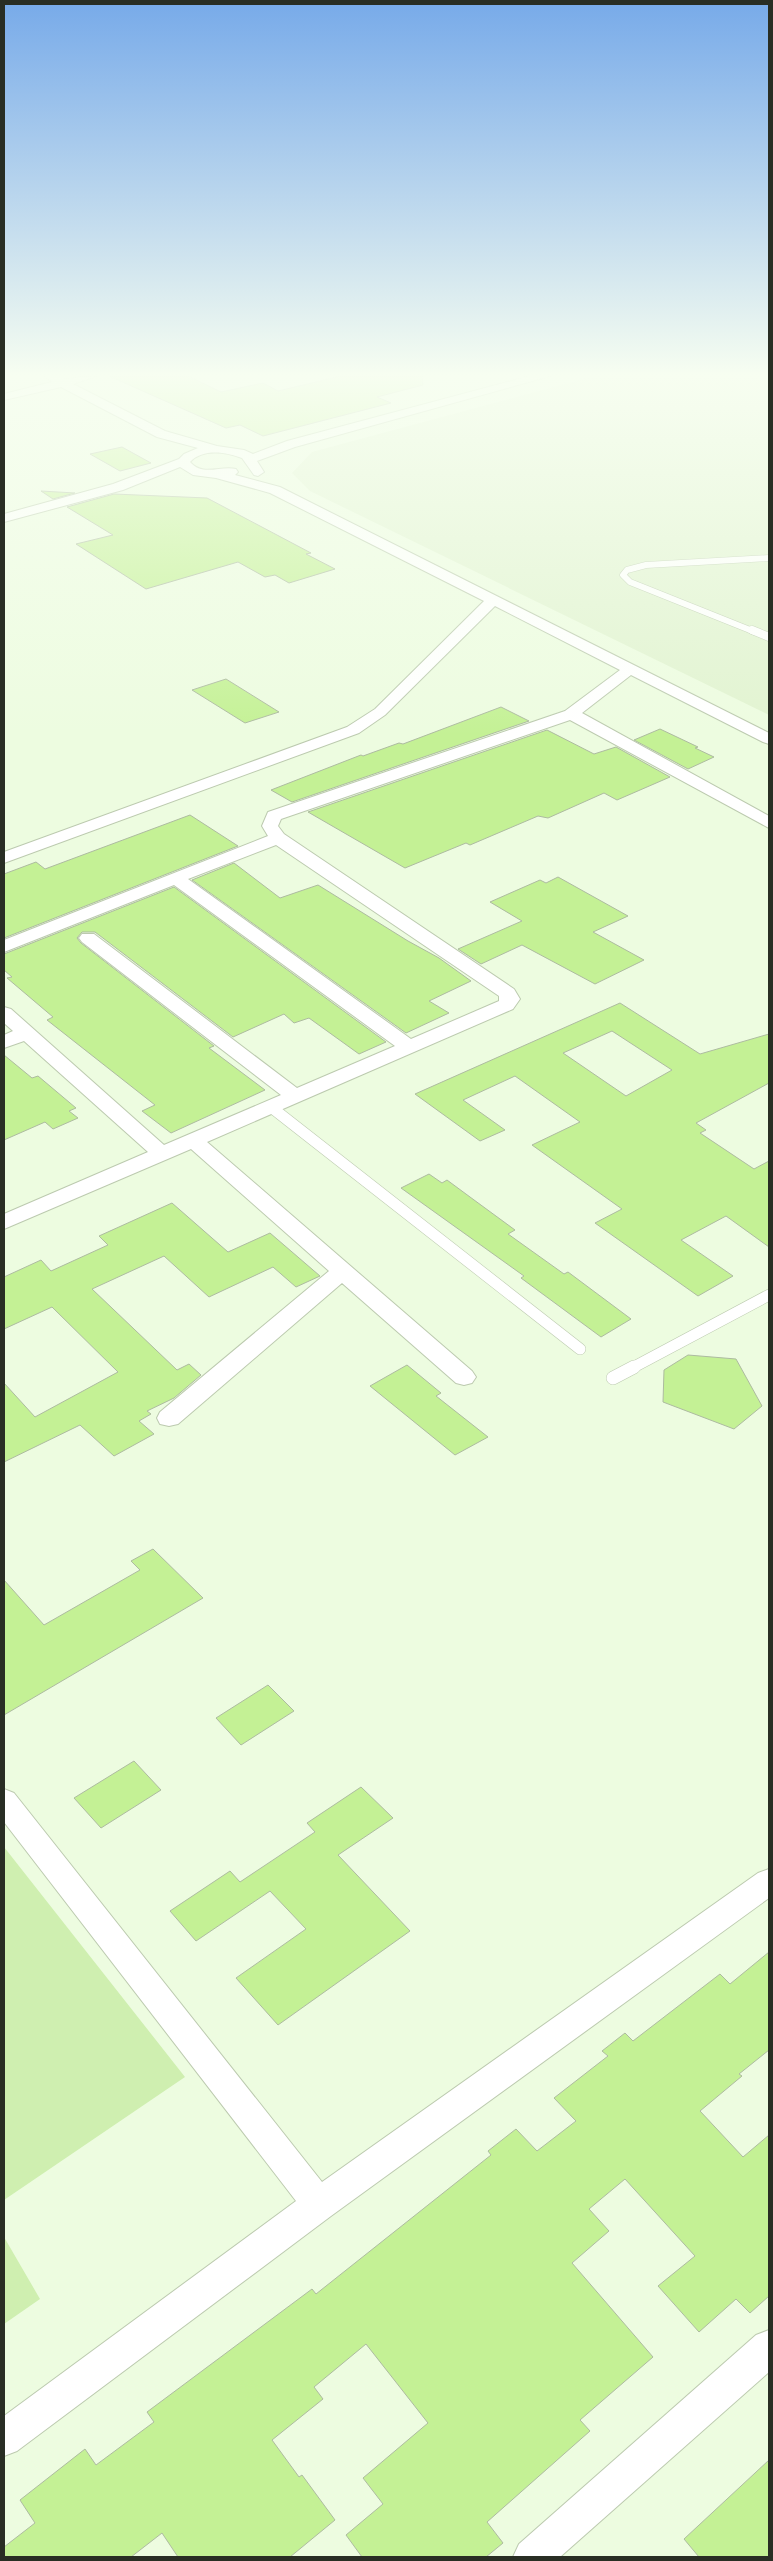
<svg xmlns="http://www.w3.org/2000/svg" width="773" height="2561" font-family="'Roboto Condensed',sans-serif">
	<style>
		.built { fill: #e1f3d0 }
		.green { fill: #cfefb0 }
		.building { fill: #c4f195; stroke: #adbba0; fill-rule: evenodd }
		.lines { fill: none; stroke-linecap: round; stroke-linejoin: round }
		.service-far3-casing { stroke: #bccaaf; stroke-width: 7 }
		.service-far2-casing { stroke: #bccaaf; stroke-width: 9 }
		.service-far1-casing { stroke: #bccaaf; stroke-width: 12 }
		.service-casing { stroke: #bccaaf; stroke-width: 14 }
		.minor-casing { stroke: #bccaaf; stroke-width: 2 }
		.service-far3 { stroke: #fff; stroke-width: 6 }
		.service-far2 { stroke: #fff; stroke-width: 8 }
		.service-far1 { stroke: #fff; stroke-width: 11 }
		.service { stroke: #fff; stroke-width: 13 }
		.minor { fill: #fff; fill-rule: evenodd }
	</style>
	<rect width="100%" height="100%" fill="#edfce0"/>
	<path class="built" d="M595 376H769V715L310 491 292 473 312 452Z"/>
	<path class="green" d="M4 1847 185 2077 4 2200Z
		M4 2237 40 2299 4 2324Z"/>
	<path class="building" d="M109 376H188L221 392 263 383 278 391 341 376H422L423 385 377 397 391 403 263 436 240 425 226 428Z
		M122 447 151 463 120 471 90 454Z
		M41 491 75 493 53 499Z
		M114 494 207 498 311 553 306 554 335 569 289 583 275 575 265 577 238 562 146 589 76 544 113 535 67 507Z
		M226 679 279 712 245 723 192 690Z
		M501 707 529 721 292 802 271 790 361 755 363 756 399 743 403 744Z
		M660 729 698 747 695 748 714 757 688 769 634 740Z
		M547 730 594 754 616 747 670 777 617 800 604 793 548 818 538 816 470 845 466 843 405 868 308 812Z
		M190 815 238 846 4 938V874L36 862 45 869Z
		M234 863 280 898 318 885 408 941 439 958 471 981 429 1001 449 1013 406 1033 192 880Z
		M558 877 628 916 593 932 644 960 595 984 522 945 481 964 458 949 522 921 490 902 540 880 546 883Z
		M174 887 386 1042 359 1054 309 1018 294 1023 284 1014 233 1037 95 932H82L77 938 81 943 214 1046 209 1048 265 1090 171 1133 142 1111 155 1105 47 1020 53 1017 7 978 12 977 4 970V954Z
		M620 1003 700 1054 769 1034V1083L696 1123 706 1130 700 1133 754 1169 769 1161V1247L726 1216 681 1240 733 1276 698 1296 595 1223 622 1209 532 1145 580 1122 515 1076 463 1100 505 1130 480 1141 415 1094ZM612 1031 672 1070 626 1096 563 1053Z
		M4 1055 32 1078 38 1076 76 1108 69 1111 78 1118 53 1129 45 1122 4 1140Z
		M429 1174 442 1183 447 1180 470 1197 515 1230 508 1234 564 1274 568 1272 631 1319 601 1337 521 1278 524 1276 401 1188Z
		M172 1203 228 1252 270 1233 320 1276 296 1287 273 1267 209 1297 164 1256 92 1289 177 1370 189 1364 201 1375 174 1398 147 1411 151 1414 139 1421 154 1434 114 1456 80 1425 4 1462V1383L35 1417 118 1372 52 1307 4 1329V1277L41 1260 51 1271 108 1245 99 1236Z
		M688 1355 736 1359 762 1406 734 1429 663 1402 664 1370Z
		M407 1365 441 1393 436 1396 488 1437 455 1455 370 1386Z
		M153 1549 203 1598 4 1715V1580L44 1625 140 1570 131 1561Z
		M268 1685 294 1711 241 1745 216 1718Z
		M134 1761 161 1790 101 1828 74 1798Z
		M361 1787 393 1818 338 1855 410 1931 278 2025 236 1978 306 1929 270 1891 196 1941 170 1911 230 1871 240 1882 315 1832 307 1823Z
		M769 1952V2050L739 2074 742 2076 700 2111 743 2157 769 2135V2296L750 2313 736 2299 699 2332 658 2286 695 2256 625 2179 589 2209 609 2231 572 2263 653 2357 580 2420 590 2431 487 2522 503 2543 486 2557H362L346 2535 383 2504 363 2478 428 2423 366 2344 314 2387 323 2399 272 2440 299 2477 302 2475 335 2520 290 2557H178L162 2533 131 2557H4V2547L35 2523 20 2500 85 2449 96 2465 154 2422 147 2412 312 2289 316 2294 491 2155 488 2151 516 2129 537 2151 576 2121 554 2098 608 2056 602 2051 625 2033 633 2041 720 1974 730 1984Z
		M769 2460V2557H699L684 2539Z"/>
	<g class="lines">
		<defs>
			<path id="service-far3" d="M755 632 630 582 623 575 627 570 646 565 769 558"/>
			<path id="service-far2" d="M752 630 769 637"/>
			<path id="service-far1" d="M271 1107 580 1349
				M632 1368 769 1295"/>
			<path id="service" d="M613 1378 634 1367"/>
			<path id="minor" d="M45 376H60L64 379 96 376 73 384 165 431 217 446 244 450 253 454 287 441 530 376H550L295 447 257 461 264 472 258 476 254 475 242 458C226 452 203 448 190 462 203 477 221 465 236 469L238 472 235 475 280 487 769 733V744L763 742 631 675 582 713 769 816V828L570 720 281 819 278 826 284 834 514 989 520 999 513 1009 207 1142 472 1371 476 1377 472 1383 464 1385 456 1383 342 1283 178 1424 169 1426 160 1424 157 1418 160 1412 329 1271 191 1149 4 1229V1214L148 1152 24 1041 4 1048V1035L13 1031 4 1023V1007L11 1009 164 1145 281 1095 82 942 79 938 82 934H94L297 1088 395 1046 174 885 4 952V940L268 836 262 826 268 812 565 711 620 670 495 606 385 715 359 733 4 863V852L347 727 375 709 484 601 270 493 216 478 193 475 180 467 123 490 4 522V514L113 484 179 459 184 454 198 448 157 437 61 387 4 400V394L52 382ZM276 845 499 996V1001L411 1039 188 879Z
				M4 1789 14 1793 322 2182 758 1873 769 1869V1898L331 2216 17 2451 4 2456V2416L296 2201 4 1822Z
				M769 2330V2372L560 2557H513L519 2544 756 2335Z"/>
		</defs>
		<use href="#service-far3" class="service-far3-casing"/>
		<use href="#service-far2" class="service-far2-casing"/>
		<use href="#service-far1" class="service-far1-casing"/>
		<use href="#service" class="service-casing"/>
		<use href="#minor" class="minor-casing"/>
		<use href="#service-far3" class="service-far3"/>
		<use href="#service-far2" class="service-far2"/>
		<use href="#service-far1" class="service-far1"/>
		<use href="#service" class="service"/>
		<use href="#minor" class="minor"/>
	</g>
	<linearGradient id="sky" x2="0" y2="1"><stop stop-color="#77aae9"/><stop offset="0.51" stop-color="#f7fef1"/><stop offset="1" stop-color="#f7fef1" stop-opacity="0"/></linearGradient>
	<rect width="773" height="735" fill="url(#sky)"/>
	<rect width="773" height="2561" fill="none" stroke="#292e24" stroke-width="10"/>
</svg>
